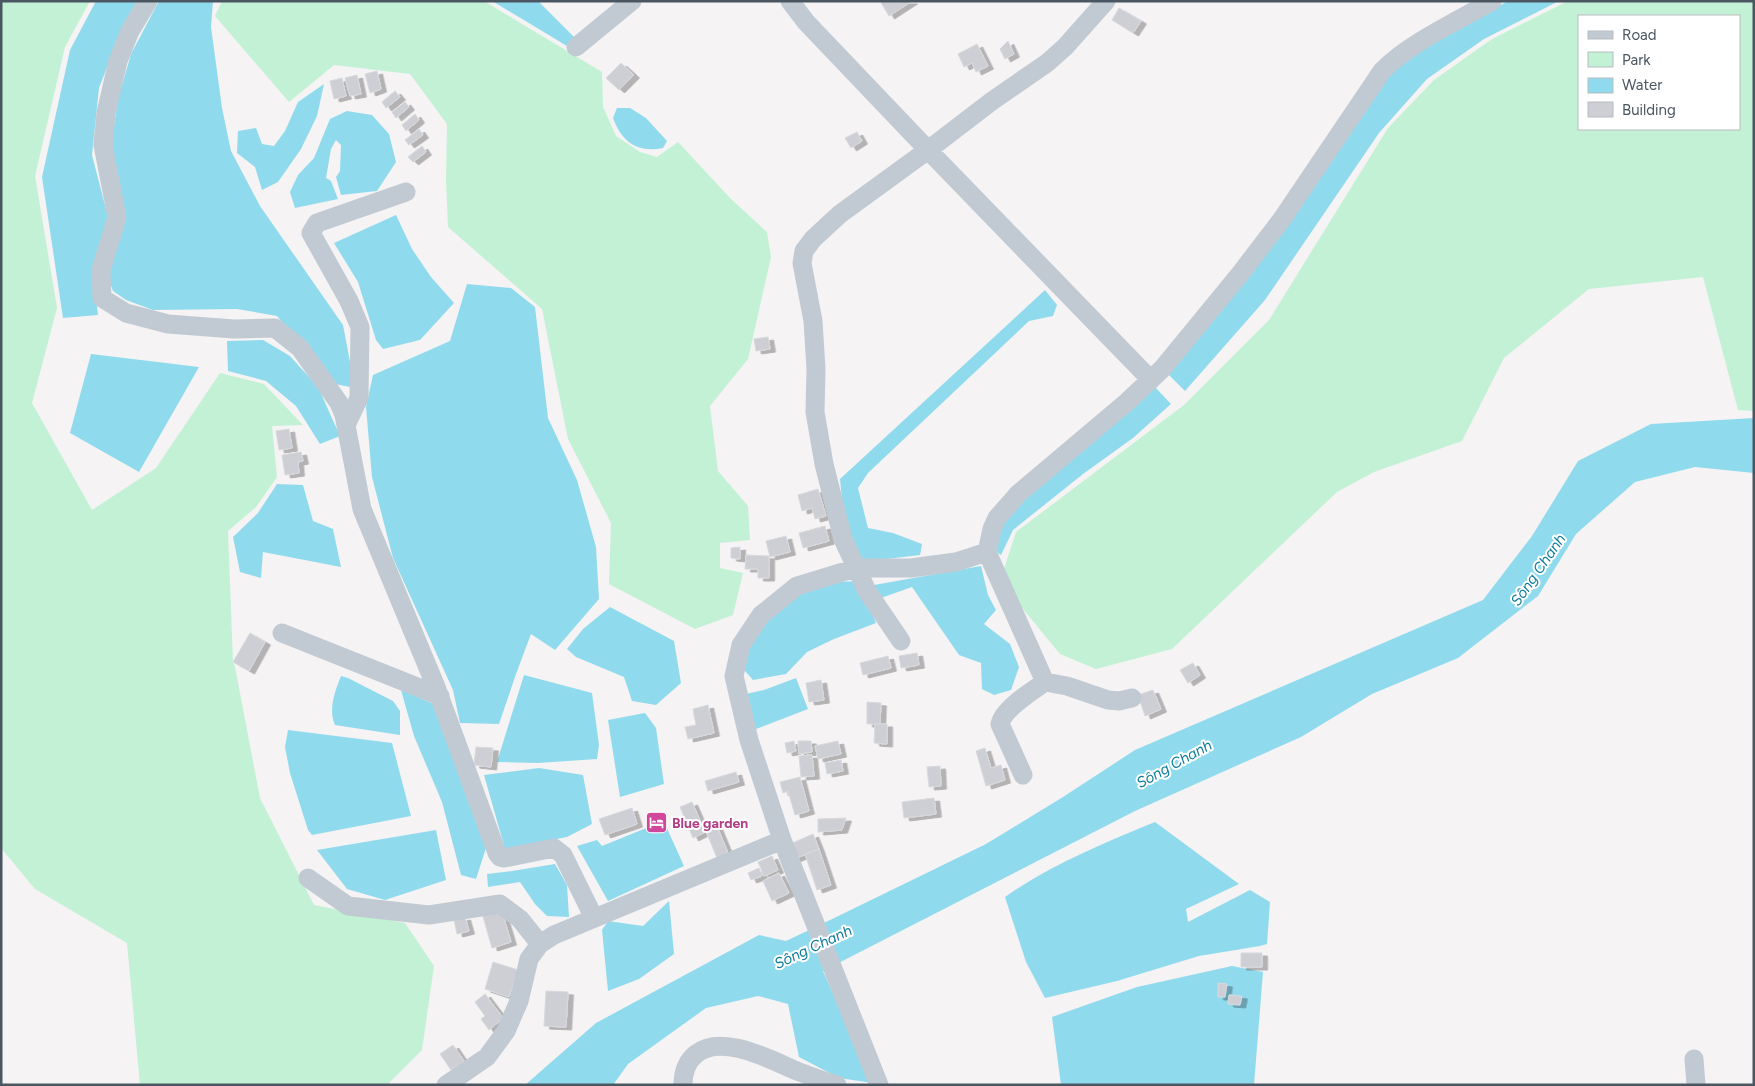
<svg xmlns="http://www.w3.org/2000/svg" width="1755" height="1086" font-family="Figtree,sans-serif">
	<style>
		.green { fill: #c3f1d5; fill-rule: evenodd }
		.water { fill: #90daee }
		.building { fill: #cdcfd5; stroke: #d7d9de; filter: url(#shadow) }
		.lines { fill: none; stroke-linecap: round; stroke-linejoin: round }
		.minor { stroke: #c1cad2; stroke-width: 19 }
		.labels { text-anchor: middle; stroke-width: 4; stroke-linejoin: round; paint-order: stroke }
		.hotel-label { font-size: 14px; font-weight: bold; fill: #b23c85; stroke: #fff; text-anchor: start }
		.water-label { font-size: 15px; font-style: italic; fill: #0c7c9b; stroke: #fff }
	</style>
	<defs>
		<filter id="shadow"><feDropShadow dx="5.5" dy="3" stdDeviation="0" flood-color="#0004"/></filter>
	</defs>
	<rect width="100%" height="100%" fill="#f5f3f3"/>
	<path class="green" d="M1 1H90L65 47 35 176 57 308 32 403 92 510 156 468 220 373 264 384 303 425 272 426 277 477 256 507 228 531 233 662 235 667 260 798 314 905 405 923 434 966 422 1050 387 1085H140L127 943 35 889 1 848Z
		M222 1H484L602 72 603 107 616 136 640 152 657 157 678 142 731 199 767 232 771 257 748 359 710 406 718 471 748 506 750 540 720 543V568L743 573 733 615 695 629 609 584 611 523 568 439 542 309 448 227 446 181 447 124 410 74 334 65 289 102 215 16Z
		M1568 1H1754V411L1738 410 1703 277 1589 289 1504 358 1462 441 1374 472 1337 492 1172 649 1096 669 1060 654 1000 581 1016 532 1184 405 1269 320 1388 128 1434 80 1492 39ZM1579 16H1739V129H1579Z"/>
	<path class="water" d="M96 1H137L123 26 99 88 92 155 108 217 93 271 98 315 63 318 42 177 70 50Z
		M159 1H213L211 27 222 108 231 151 260 206 343 325 350 362V387L335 384 277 316 237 309 153 310 126 300 113 291 108 277 111 145 118 99 131 54Z
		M492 1H538L577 40 567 46Z
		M1508 1H1559L1484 39 1427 79 1379 133 1265 300 1185 391 1169 375 1384 81 1402 60Z
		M324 84 317 116 301 149 278 182 262 190 255 167 237 153 238 131 256 128 262 144 274 146 285 131 298 102Z
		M617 108H630L646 118 667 141 663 148C637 153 622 142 613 118Z
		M347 111 372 115 389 134 396 162 377 191 341 195 336 177 340 171 341 145 336 140 331 149 326 178 331 181 338 199 295 208 290 192 298 175 314 158 330 119Z
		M396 215 412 249 431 277 454 303 420 340 383 349 376 340 358 282 334 243Z
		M467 284 511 288 535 307 548 418 577 480 596 547 599 599 555 650 531 634 516 674 499 724 460 723 453 690 393 558 372 477 366 407 373 375 450 341Z
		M1045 290 1057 305 1053 316 1029 321 868 473 858 488 868 528 893 533 922 544 920 555 861 562 845 530 840 479Z
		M263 340 290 356 318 387 340 436 320 444 296 406 266 381 228 371 227 341Z
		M91 354 199 367 139 472 70 433Z
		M1155 387 1171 404 1133 438 1083 474 1013 530 1001 555 995 551 997 531 1013 508Z
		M1754 418V473L1695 467 1635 482 1576 534 1538 596 1458 658 1372 694 1301 737 1135 811 823 971 873 1083 839 1078 799 1057 788 1004 758 996 706 1008 628 1064 613 1085H525L596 1023 759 935 786 941 826 922 986 844 1063 797 1135 750 1483 600 1532 536 1578 461 1651 424Z
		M277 484 303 485 313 521 333 529 341 567 263 552 261 578 240 572 233 537 258 513Z
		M981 566 988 595 996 610 984 624 1010 644 1019 667 1011 690 994 695 982 689 981 663 959 655 912 587 881 598 874 585Z
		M859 581 876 623 834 639 807 652 786 674 753 680 745 671 743 656C762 629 781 598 813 586 826 581 844 582 859 581Z
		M610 607 674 641 681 683 656 705 632 701 624 677 576 657 567 649 583 629Z
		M524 675 592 693 599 745 597 759 538 763 497 762Z
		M341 676 348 678 393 701 400 711V735L335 725C328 710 335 691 341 676Z
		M796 678 808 709 756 729 751 726 741 695 764 690Z
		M401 690 434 704 487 845 476 879 461 875 442 802 414 736Z
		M645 713 656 728 664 784 620 797 608 720Z
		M288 730 392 743 411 816 312 835 308 830 290 773 285 747Z
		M539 768 583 775 592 824 567 837 505 849 484 775Z
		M661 822 665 824 684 866 608 901 577 846 597 840 602 846Z
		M1155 822 1239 884 1186 909 1188 922 1250 890 1270 902 1267 944 1260 946 1199 956 1117 981 1045 998 1026 962 1005 897C1052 864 1102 844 1155 822Z
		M436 830 446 880 385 900 347 889 317 850Z
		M555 864 567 885 569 917 547 916 535 904 520 882 488 887 487 874 512 871Z
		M669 901 674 954 639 979 608 991 602 930 608 921 643 926Z
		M1232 966 1263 972 1254 1085H1061L1052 1017 1137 987Z"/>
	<path class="building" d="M880 1H912L889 16Z
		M1119 8 1141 21 1133 33 1112 20Z
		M1008 41 1014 54 1005 59 1000 49Z
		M977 44 988 66 976 72 972 63 964 67 958 54Z
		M621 63 634 75 619 90 606 78Z
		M377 71 381 89 370 93 365 74Z
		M357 75 361 94 350 96 345 78Z
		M342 78 346 96 334 99 330 81Z
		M395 91 400 97 386 108 382 102Z
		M405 102 409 107 396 118 392 112Z
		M415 114 419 120 406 131 402 125Z
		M419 129 423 135 409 145 405 140Z
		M857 132 862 141 851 148 845 138Z
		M422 146 426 152 413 162 408 157Z
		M768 337 770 349 756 351 754 339Z
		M289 429 292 448 279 450 276 431Z
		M301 452 303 461 298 462 299 473 285 475 282 455Z
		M818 489 826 516 815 519 812 508 802 511 798 495Z
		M825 526 829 541 803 548 799 533Z
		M786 536 790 552 770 557 766 541Z
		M740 547V559L731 558V548Z
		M746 555 769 556V578H758V569H745Z
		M250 633 265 642 249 671 233 662Z
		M917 653 919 665 901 668 899 656Z
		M888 656 891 668 863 675 860 663Z
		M1193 663 1200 675 1188 683 1180 670Z
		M821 680 824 700 809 702 806 683Z
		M1153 690 1161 709 1145 716 1138 695Z
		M867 702 881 703 880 724H867Z
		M708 705 714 733 688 739 685 727 696 725 693 709Z
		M875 724H887V744L874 743Z
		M794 741 796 751 787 753 785 743Z
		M798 741H811L812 752 799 754Z
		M838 741 841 754 818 759 815 746Z
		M476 747 493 748 491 767 474 765Z
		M985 748 991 768 1001 765 1005 780 986 786 976 751Z
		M812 755 814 776 801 777 799 756Z
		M841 760 843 771 827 774 825 763Z
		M940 766 941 786 929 787 927 767Z
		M736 772 739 782 708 791 705 781Z
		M800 777 809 811 795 815 788 791 783 793 780 782Z
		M934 798 936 814 904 818 902 802Z
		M692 802 705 832 693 838 680 807Z
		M632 808 637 824 605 835 599 819Z
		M846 818 842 830 818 832V819Z
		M714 819 728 853 717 858 703 824Z
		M813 834 819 849 794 859 788 845Z
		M819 849 831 885 817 890 805 854Z
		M772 856 778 870 764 876 758 862Z
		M759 868 762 876 751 880 748 873Z
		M779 873 789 893 772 901 763 881Z
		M502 912 511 942 492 948 482 913Z
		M465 917 469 931 457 934 454 920Z
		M1241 953H1262V967H1241Z
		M493 962 518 970 509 997 485 989Z
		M1218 983 1227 984 1225 997H1218Z
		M546 991 568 992 566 1027 544 1026Z
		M485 994 503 1018 489 1030 481 1019 485 1016 475 1002Z
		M1229 995 1242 996 1240 1005 1228 1004Z
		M453 1045 464 1061 451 1070 440 1054Z"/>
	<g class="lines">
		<path class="minor" d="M148 1 130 31 118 61 106 113 103 145 117 217 101 270 102 298 126 313 168 324 234 329 275 328 300 348 339 403 344 415 362 509 436 687 497 853 500 857 504 858 554 848 563 855 594 918
			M790 1 806 22 928 150 1151 380
			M576 47 632 1
			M346 425 359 398 360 327 349 301 311 233 317 223 406 192
			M282 633 440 696
			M901 641 867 591 843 539 824 464 815 412 816 369 813 321 802 263 804 251 813 239 840 214 928 150 992 101 1047 63 1065 47 1106 1
			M1045 682 987 552 992 529 997 518 1018 494 1127 402 1162 369 1240 274 1282 219 1382 71C1409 43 1458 21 1492 1
			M1023 775 1000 724C1003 709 1032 691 1045 682L1067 686 1108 700 1119 701 1132 698
			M308 878 348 906 429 915 500 904 520 919 540 944
			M1694 1059 1696 1085
			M446 1085 487 1057 506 1031 519 1001 529 959 540 944 554 935 782 840
			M683 1085C683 1073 686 1062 696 1054 722 1033 771 1060 797 1071 810 1076 823 1081 837 1085
			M879 1085 782 840 749 740 734 676 741 645 761 615 797 586 856 568H911L956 562 987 552"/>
	</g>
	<defs>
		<symbol id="hotel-square" viewBox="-11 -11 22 22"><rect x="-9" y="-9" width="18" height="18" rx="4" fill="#d1479c" stroke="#fff"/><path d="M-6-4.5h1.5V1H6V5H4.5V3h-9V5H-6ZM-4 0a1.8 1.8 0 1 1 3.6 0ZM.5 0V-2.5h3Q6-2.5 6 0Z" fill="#fff"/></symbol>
	</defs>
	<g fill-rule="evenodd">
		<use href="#hotel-square" x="644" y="810" width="25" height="25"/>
	</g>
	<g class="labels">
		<g class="hotel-label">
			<text x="672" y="828">Blue garden</text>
		</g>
		<g class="water-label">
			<text transform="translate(1538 570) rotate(-55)" y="5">Sông Chanh</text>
			<text transform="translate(1174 764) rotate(-29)" y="5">Sông Chanh</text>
			<text transform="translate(813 947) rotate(-25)" y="5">Sông Chanh</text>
		</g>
	</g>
	<rect width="1755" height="1086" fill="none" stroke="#4a5661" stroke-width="5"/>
	<rect x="1578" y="15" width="162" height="115" fill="#ffffff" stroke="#b7bbc0"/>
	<rect x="1588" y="31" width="25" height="8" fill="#c1cad2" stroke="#b7bbc0"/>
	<text x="1622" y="40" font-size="15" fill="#4a5661">Road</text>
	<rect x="1588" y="52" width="25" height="15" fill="#c3f1d5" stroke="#b7bbc0"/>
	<text x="1622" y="65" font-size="15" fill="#4a5661">Park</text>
	<rect x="1588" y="78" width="25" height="15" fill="#90daee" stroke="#b7bbc0"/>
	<text x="1622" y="90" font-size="15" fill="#4a5661">Water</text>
	<rect x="1588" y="102" width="25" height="15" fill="#cdcfd5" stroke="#b7bbc0"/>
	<text x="1622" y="115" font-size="15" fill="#4a5661">Building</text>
</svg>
